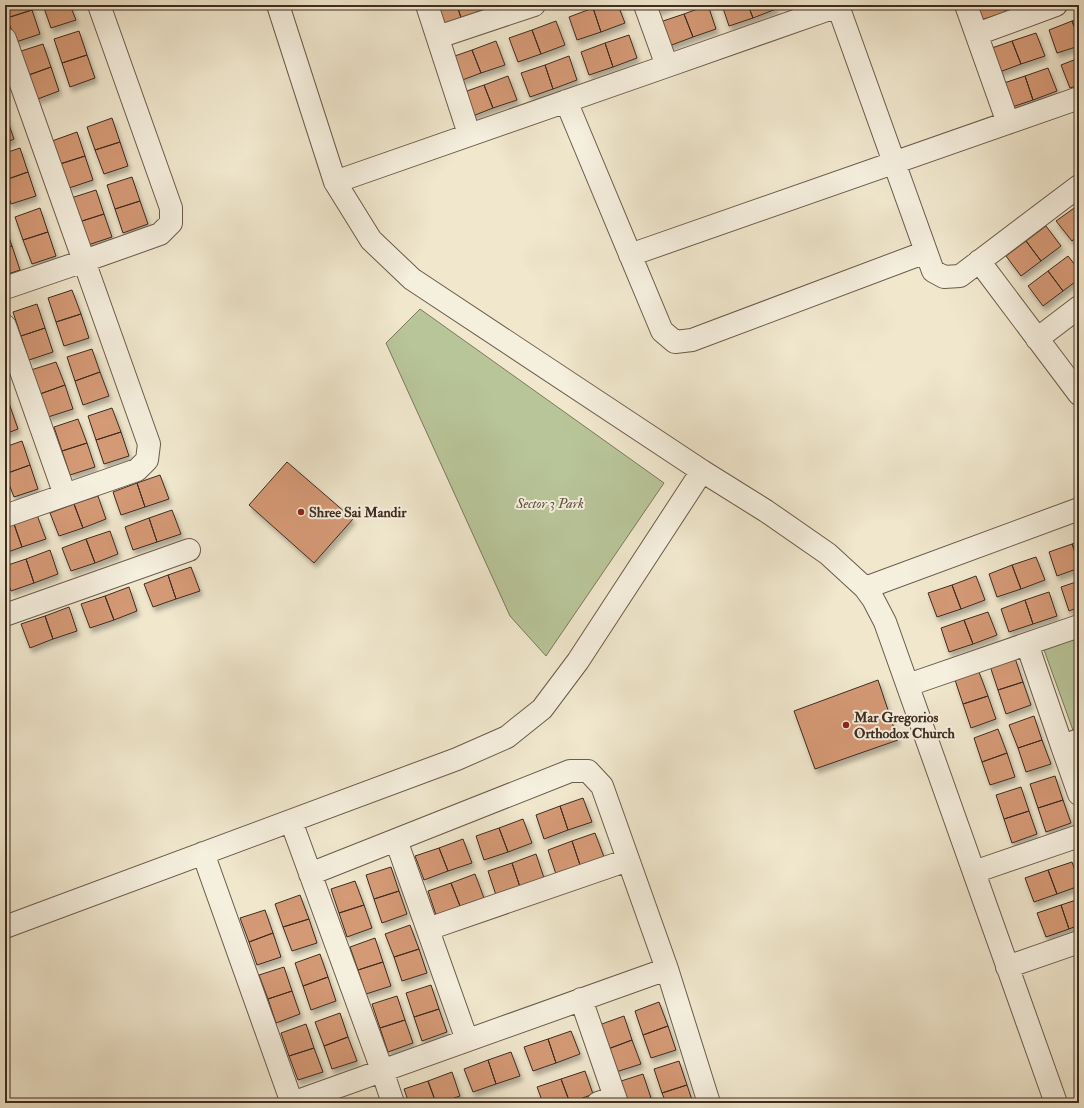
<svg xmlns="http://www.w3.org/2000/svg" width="1084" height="1108" font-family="'IM FELL Double Pica',serif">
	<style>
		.green { fill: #b8c599; stroke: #7c785c }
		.building { fill: #d49975; stroke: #3f2c20; filter: url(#shadow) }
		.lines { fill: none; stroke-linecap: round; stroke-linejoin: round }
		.minor-casing { stroke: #6b5b4b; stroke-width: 24 }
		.minor { stroke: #f5efde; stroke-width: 22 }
		.poi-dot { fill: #8f2418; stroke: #f5efde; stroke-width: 1.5 }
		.labels { text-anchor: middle; stroke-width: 4; stroke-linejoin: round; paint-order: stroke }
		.park-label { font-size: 14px; font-style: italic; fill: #5d523e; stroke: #f5efde }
		.poi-label { font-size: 14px; font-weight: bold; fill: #3f2c20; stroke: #f5efde; text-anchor: start }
	</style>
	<defs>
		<filter id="shadow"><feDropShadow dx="2.5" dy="4.5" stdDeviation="2" flood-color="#0004"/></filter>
	</defs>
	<rect width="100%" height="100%" fill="#f0e7cd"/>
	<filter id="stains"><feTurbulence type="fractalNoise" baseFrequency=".005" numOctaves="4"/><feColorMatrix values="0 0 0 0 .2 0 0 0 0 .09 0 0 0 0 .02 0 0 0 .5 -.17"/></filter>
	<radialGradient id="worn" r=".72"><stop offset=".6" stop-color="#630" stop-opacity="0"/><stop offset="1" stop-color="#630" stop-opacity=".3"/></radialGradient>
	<path class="green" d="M420 309 664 483 546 656 510 616 386 343Z
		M1079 634V731L1074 733 1043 647Z"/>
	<path class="building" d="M5 5H31L32 10 7 18 5 11Z
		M43 5H70L76 20 51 28Z
		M430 5H457L461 18 438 26Z
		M457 5H483L485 9 461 18Z
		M602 5H618L625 23 601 32 593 8Z
		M655 5H672L657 11Z
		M708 5 716 29 693 37 684 14Z
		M722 5H748L753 18 729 26Z
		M748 5H775L776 9 753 18Z
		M975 5H1003L1006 12 981 20Z
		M593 8 601 32 577 40 569 17Z
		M32 10 40 34 16 42 7 18Z
		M684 14 693 37 669 46 660 22Z
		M1079 19V39L1072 21Z
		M556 21 565 45 541 54 532 30Z
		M1072 21 1079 39V46L1057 53 1049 30Z
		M532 30 541 54 518 62 509 38Z
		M79 31 87 55 62 63 54 39Z
		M1036 33 1045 56 1021 64 1012 41Z
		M629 35 637 58 613 67 605 43Z
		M496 41 505 65 481 73 472 50Z
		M1012 41 1021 64 997 73 989 49Z
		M605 43 613 67 589 75 581 52Z
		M43 44 51 67 26 76 18 52Z
		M472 50 481 73 457 82 449 58Z
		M87 55 95 78 70 87 62 63Z
		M569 56 577 80 553 89 545 65Z
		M1079 58V85L1070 88 1061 65Z
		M545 65 553 89 530 97 521 73Z
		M51 67 59 91 35 100 26 76Z
		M1048 68 1057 91 1033 100 1025 76Z
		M508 76 517 100 493 108 484 85Z
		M1025 76 1033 100 1009 108 1001 84Z
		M484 85 493 108 470 117 461 93Z
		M5 116H6L14 139 5 143Z
		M112 118 120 142 95 150 87 127Z
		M77 132 85 156 60 164 52 141Z
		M120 142 128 166 104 174 95 150Z
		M20 148 28 172 5 180V153Z
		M85 156 93 180 69 188 60 164Z
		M28 172 36 196 11 204 5 186V180Z
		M132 177 140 201 115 209 107 185Z
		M96 190 104 214 79 222 71 198Z
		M140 201 148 224 123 233 115 209Z
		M1077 206 1079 209V235L1072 241 1056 221Z
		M40 208 48 232 23 240 15 217Z
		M104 214 112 237 88 245 79 222Z
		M5 226 12 246 5 248Z
		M1046 226 1061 246 1041 261 1026 241Z
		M48 232 56 256 32 264 23 240Z
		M1026 241 1041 261 1021 276 1006 256Z
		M12 246 20 270 5 275V248Z
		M1068 256 1079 270V279L1063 291 1048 271Z
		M1048 271 1063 291 1043 306 1028 286Z
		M72 290 81 314 56 322 48 298Z
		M37 304 45 328 21 336 13 312Z
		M81 314 89 338 64 346 56 322Z
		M45 328 53 352 29 360 21 336Z
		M92 349 100 372 75 381 67 357Z
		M56 362 65 385 40 394 31 370Z
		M100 372 109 396 83 405 75 381Z
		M65 385 73 409 48 417 40 394Z
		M5 391 10 406 5 407Z
		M10 406 18 429 5 434V407Z
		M112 408 121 432 96 440 88 416Z
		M78 419 87 443 62 451 54 427Z
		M121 432 129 456 104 464 96 440Z
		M22 441 30 465 5 474V447Z
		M87 443 95 467 70 475 62 451Z
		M287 462 353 519 314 563 249 505Z
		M30 465 38 489 14 497 5 474Z
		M160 475 169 499 145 507 137 483Z
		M137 483 145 507 121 515 113 492Z
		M98 496 106 519 83 528 74 504Z
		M74 504 83 528 59 536 50 513Z
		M172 510 181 534 157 542 149 518Z
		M37 515 46 539 22 547 14 524Z
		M149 518 157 542 133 550 125 527Z
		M14 524 22 547 5 553V527Z
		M110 531 118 554 95 563 86 539Z
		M86 539 95 563 71 571 62 548Z
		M1079 541V562L1072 544Z
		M1072 544 1079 562V568L1057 576 1049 552Z
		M50 550 58 574 34 583 26 559Z
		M1036 557 1045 580 1021 589 1012 565Z
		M26 559 34 583 11 591 5 575V566Z
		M1012 565 1021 589 997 597 989 574Z
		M191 567 200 591 176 599 168 575Z
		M168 575 176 599 153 607 144 584Z
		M976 576 985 600 961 609 952 585Z
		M1079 581V607L1069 611 1061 587Z
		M952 585 961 609 937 617 928 593Z
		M129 587 137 611 114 620 105 596Z
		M1049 592 1057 616 1033 624 1025 600Z
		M105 596 114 620 90 628 81 604Z
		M1025 600 1033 624 1009 632 1001 609Z
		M69 607 77 631 53 639 45 616Z
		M988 612 997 635 973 644 964 620Z
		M45 616 53 639 30 648 21 624Z
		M964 620 973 644 949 652 941 628Z
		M1015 658 1023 682 998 690 990 666Z
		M979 672 988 696 963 704 955 680Z
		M878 680 898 740 815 769 794 711Z
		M1023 682 1031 705 1006 714 998 690Z
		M988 696 996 719 971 728 963 704Z
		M1034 716 1042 740 1018 748 1009 725Z
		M998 729 1007 753 982 762 974 738Z
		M1042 740 1051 764 1026 772 1018 748Z
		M1007 753 1015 777 990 785 982 762Z
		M1055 776 1063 800 1038 808 1030 784Z
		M1021 787 1029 811 1004 819 996 795Z
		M583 798 592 822 568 830 560 806Z
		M1063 800 1071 823 1046 832 1038 808Z
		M560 806 568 830 544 839 536 815Z
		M1029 811 1037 834 1012 843 1004 819Z
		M523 819 532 843 508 852 499 828Z
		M499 828 508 852 484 860 476 836Z
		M595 833 604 857 580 865 572 841Z
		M463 839 472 863 448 871 439 848Z
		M572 841 580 865 556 874 548 850Z
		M439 848 448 871 424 880 415 856Z
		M536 854 544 878 520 887 512 863Z
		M1072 862 1079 881V886L1057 894 1048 870Z
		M512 863 520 887 496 895 488 871Z
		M391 867 399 891 374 899 366 875Z
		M1048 870 1057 894 1034 902 1025 878Z
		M475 874 484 898 460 906 451 883Z
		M355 881 364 905 339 913 331 889Z
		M451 883 460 906 436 915 428 891Z
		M399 891 407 914 382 923 374 899Z
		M300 895 309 919 283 927 275 904Z
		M1079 899V925L1069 929 1061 905Z
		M364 905 372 928 347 937 339 913Z
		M1061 905 1069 929 1046 937 1037 913Z
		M265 910 273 933 249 942 240 918Z
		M309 919 317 943 292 951 283 927Z
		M410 925 419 949 394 957 385 934Z
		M273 933 281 957 257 965 249 942Z
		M375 938 383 962 358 970 350 947Z
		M419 949 427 973 402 981 394 957Z
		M320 954 328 977 303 986 295 963Z
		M383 962 391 986 366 994 358 970Z
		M284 967 292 991 268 999 259 975Z
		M328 977 336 1001 311 1010 303 986Z
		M431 985 439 1009 414 1017 406 993Z
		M292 991 300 1014 276 1023 268 999Z
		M397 996 405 1020 380 1028 372 1004Z
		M659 1002 668 1026 643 1035 635 1011Z
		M439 1009 447 1032 422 1041 414 1017Z
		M340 1013 348 1037 324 1046 315 1022Z
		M624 1016 632 1040 608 1049 599 1025Z
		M405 1020 413 1043 388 1052 380 1028Z
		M306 1024 314 1048 289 1056 281 1033Z
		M668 1026 676 1050 651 1058 643 1035Z
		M571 1031 580 1054 556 1063 548 1039Z
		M348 1037 357 1061 332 1069 324 1046Z
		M548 1039 556 1063 533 1071 524 1047Z
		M632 1040 641 1064 616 1072 608 1049Z
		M314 1048 323 1072 298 1080 289 1056Z
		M511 1052 520 1076 496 1084 488 1060Z
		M488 1060 496 1084 473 1092 464 1069Z
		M679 1061 687 1085 662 1093 654 1069Z
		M585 1071 593 1094 570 1103 561 1079Z
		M452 1072 460 1096 440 1103H436L428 1081Z
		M643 1074 651 1098 636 1103H626L618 1082Z
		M561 1079 570 1103H543L537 1087Z
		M428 1081 436 1103H409L404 1089Z
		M687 1085 693 1103H666L662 1093Z
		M651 1098 653 1103H636Z"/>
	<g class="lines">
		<defs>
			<path id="minor" d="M278 5 335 182 371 240 412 279 702 471 766 511 828 554 865 588 873 599 885 622 1056 1103
				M427 5 469 134
				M841 5 838 6 933 271 944 277 960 276 1079 186
				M966 5 1008 123
				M977 34 1056 5
				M438 37 534 5
				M5 39 84 261 160 234 171 223V208L99 5
				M667 66 838 6
				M566 101 662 331 675 342 692 340 926 252
				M335 182 667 66 645 5
				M630 255 1079 98
				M979 261 1079 394
				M5 288 84 261 149 444 147 460 137 470 5 516
				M5 326 65 495
				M1037 339 1079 307
				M865 588 1079 509
				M5 615 189 550
				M1027 644 1062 746
				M908 685 1079 626
				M1079 740 1062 746 1079 794
				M291 821 382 1070 393 1103
				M396 840 467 1040
				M203 853 292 1103 667 969 709 1103
				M974 872 1079 836
				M310 874 570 771H588L602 786 667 969
				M5 927 457 759 507 737 542 709 578 661 702 471
				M428 929 628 860
				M1007 967 1079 942
				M581 999 617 1103
				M598 1103 615 1097"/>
		</defs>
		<use href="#minor" class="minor-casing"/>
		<use href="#minor" class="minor"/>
	</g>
	<g class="poi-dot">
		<circle cx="301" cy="512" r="4"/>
		<circle cx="846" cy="725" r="4"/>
	</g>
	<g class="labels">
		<g class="park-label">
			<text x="550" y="508">Sector 3 Park</text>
		</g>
		<g class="poi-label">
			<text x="309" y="517">Shree Sai Mandir</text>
			<text x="854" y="722">Mar Gregorios<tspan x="854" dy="16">Orthodox Church</tspan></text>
		</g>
	</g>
	<rect width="1084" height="1108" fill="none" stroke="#f0e7cd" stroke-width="20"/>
	<rect x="6" y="6" width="1072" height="1096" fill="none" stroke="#3f2c20" stroke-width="2"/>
	<rect x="10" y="10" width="1064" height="1088" fill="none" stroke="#3f2c20"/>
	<rect width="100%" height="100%" filter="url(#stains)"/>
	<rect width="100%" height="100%" fill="url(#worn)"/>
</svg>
